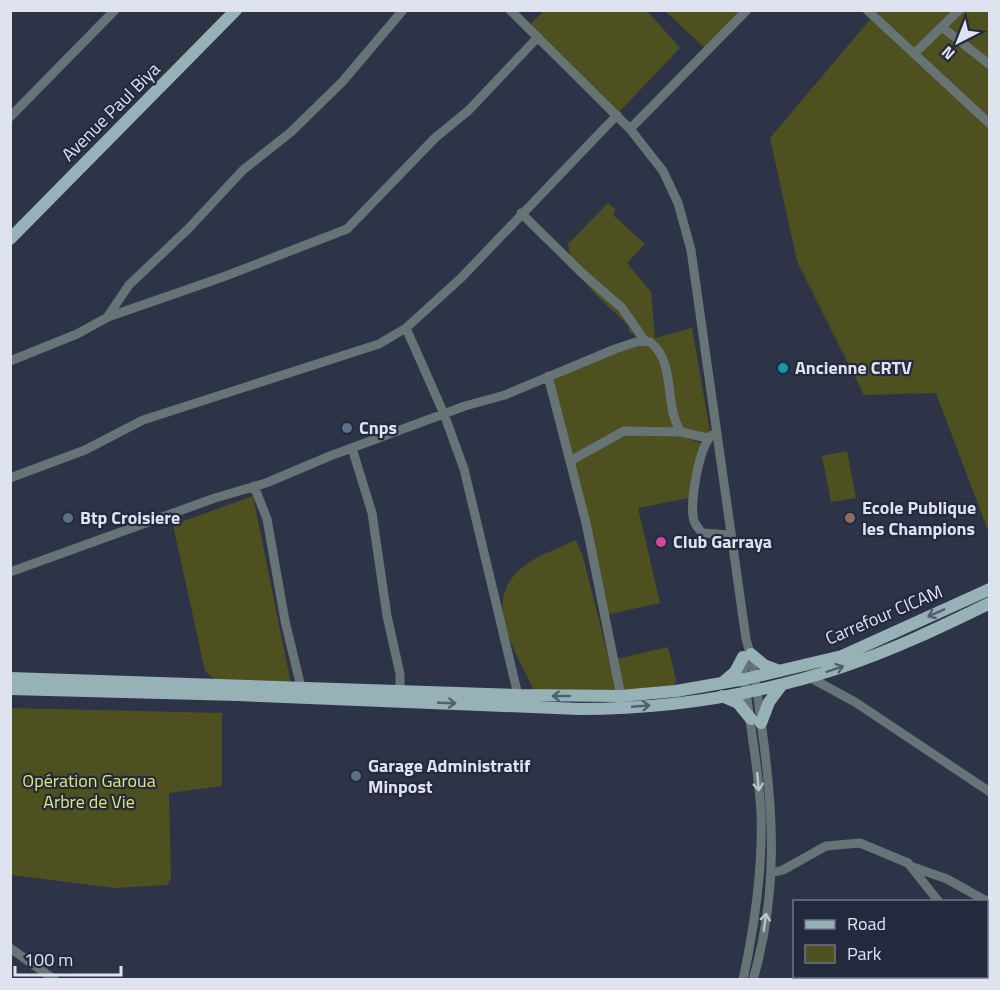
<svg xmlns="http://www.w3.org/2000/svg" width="1000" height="990" font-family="'Titillium Web',sans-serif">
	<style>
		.green { fill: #4f5020 }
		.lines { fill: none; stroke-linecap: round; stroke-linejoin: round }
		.minor { stroke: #677476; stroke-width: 9 }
		.major { stroke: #97b2b7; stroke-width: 12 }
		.oneway { stroke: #52606e }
		.oneway2 { stroke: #bbc2cb }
		.culture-dot { fill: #0f9aa8; stroke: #242a3d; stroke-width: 2 }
		.service-dot { fill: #5c6f8a; stroke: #242a3d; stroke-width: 2 }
		.education-dot { fill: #8d6e63; stroke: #242a3d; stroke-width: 2 }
		.hotel-dot { fill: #d1479c; stroke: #242a3d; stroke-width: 2 }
		.labels { text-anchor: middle; stroke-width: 4.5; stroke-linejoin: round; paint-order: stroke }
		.street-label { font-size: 18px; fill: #dfe3f0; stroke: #242a3d }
		.poi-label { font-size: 18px; font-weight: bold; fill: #dfe3f0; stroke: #242a3d; text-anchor: start }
		.park-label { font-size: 18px; fill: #e4e774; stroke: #242a3d }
	</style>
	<rect width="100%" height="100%" fill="#2e3447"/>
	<path class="green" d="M544 11H647L680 48 619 112 530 24Z
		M665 11H745L707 50Z
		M868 11H989V533L936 393 864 395 797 261 770 138 873 16Z
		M608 203 616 210 613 215 645 244 627 263 651 292 655 338 692 328 712 443 707 449 704 442 690 435 684 437 703 444 689 498 638 508 660 603 605 615 550 381 642 341 629 331V326C605 302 572 279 568 244Z
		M847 451 856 498 831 502 822 456Z
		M253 496 292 689 219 683 205 671 173 525Z
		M576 540 583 557 617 691 536 695C519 655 478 602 523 567 538 555 560 548 576 540Z
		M668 647 676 680 674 689 621 692 616 659Z
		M11 708 222 713V786L169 793 171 878 167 885 114 888 11 875Z"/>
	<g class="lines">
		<path class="minor" d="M510 10 630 129 663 171 678 203 691 250 746 639C755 669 758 698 762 729 774 816 778 894 753 980
			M867 10 990 124
			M942 27 990 65
			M914 54 959 10
			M10 117 115 10
			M630 129 747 10
			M521 213 583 274 622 308 645 341
			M108 316 129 285 189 228 243 170 291 132 343 81 403 10
			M406 328 444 414 464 469 518 695
			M10 361 77 334 108 317 223 277 347 229 435 138 469 110 538 37
			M548 376 586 523 621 696
			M712 435C699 445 689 505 694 521 696 526 699 529 702 533L730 535
			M352 448 372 513 387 616 400 674V691
			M570 461 624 431 681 432
			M10 478 85 450 143 420 379 344 406 328 461 278 617 115
			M254 486 267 519 285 621 301 687
			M10 572 215 498 266 483 330 456 465 406 505 395 615 349 639 341 650 342C677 363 663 405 681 432L707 438
			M809 677 855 702 990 792
			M913 867 947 879 990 903
			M771 873 783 870 826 846 860 843 908 863 939 902
			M10 948 55 980
			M986 970 990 974
			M743 980C755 924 763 869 761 812 758 760 746 709 743 658"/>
		<path class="major" d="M10 239 236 10
			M751 654 764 665 780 671
			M10 678 518 695 621 696 676 691 745 679 842 656 990 589
			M722 683 735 672 743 657
			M10 689 238 695 579 709C666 709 756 695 839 668 891 651 941 627 990 603
			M722 696 738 703 751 719
			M761 723 769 702 781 686"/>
	</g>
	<defs><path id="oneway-shaft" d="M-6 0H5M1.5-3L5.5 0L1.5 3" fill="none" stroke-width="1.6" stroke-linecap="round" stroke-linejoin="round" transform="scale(1.5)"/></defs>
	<g class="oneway">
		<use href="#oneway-shaft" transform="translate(936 613) rotate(156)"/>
		<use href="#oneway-shaft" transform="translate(835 669) rotate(-18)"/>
		<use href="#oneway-shaft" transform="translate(561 696) rotate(-180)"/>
		<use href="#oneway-shaft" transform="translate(447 703) rotate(2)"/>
		<use href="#oneway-shaft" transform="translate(641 706) rotate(-5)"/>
	</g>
	<g class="oneway2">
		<use href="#oneway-shaft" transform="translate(758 782) rotate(85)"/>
		<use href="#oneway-shaft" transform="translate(765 922) rotate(-82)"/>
	</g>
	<circle class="culture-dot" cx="783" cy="368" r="6"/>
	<g class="service-dot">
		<circle cx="347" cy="428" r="6"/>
		<circle cx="68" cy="518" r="6"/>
		<circle cx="356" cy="776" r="6"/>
	</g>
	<circle class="education-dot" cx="850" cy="518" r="6"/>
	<circle class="hotel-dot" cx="661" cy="542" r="6"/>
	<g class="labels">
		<g class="street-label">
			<text transform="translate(111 112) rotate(-45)" y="6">Avenue Paul Biya</text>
			<text transform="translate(884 615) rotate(-23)" y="6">Carrefour CICAM</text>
		</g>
		<g class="poi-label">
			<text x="795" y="374">Ancienne CRTV</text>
			<text x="359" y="434">Cnps</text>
			<text x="862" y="514">Ecole Publique<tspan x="862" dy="21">les Champions</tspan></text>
			<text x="80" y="524">Btp Croisiere</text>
			<text x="673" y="548">Club Garraya</text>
			<text x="368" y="772">Garage Administratif<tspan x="368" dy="21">Minpost</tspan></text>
		</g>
		<g class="park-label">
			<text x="89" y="787">Opération Garoua<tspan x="89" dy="21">Arbre de Vie</tspan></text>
		</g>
	</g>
	<rect width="1000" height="990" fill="none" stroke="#dfe3f0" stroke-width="24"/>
	<rect x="793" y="900" width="195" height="78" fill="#242a3d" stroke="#6f7485" stroke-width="1.5"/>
	<rect x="805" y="920" width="30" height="9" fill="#97b2b7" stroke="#6f7485" stroke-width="1.5"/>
	<text x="847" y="930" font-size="18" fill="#dfe3f0">Road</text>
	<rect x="805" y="945" width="30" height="18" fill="#4f5020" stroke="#6f7485" stroke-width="1.5"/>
	<text x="847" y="960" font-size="18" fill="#dfe3f0">Park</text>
	<g transform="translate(958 42) rotate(222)" stroke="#242a3d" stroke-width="4.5" paint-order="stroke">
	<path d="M0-4.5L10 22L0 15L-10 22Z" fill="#dfe3f0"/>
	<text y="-9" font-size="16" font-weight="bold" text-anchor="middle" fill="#dfe3f0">N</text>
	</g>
	<path d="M15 966v9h106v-9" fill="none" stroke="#dfe3f0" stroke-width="3"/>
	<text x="24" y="966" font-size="18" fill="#dfe3f0" stroke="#242a3d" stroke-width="4.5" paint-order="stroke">100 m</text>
</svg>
